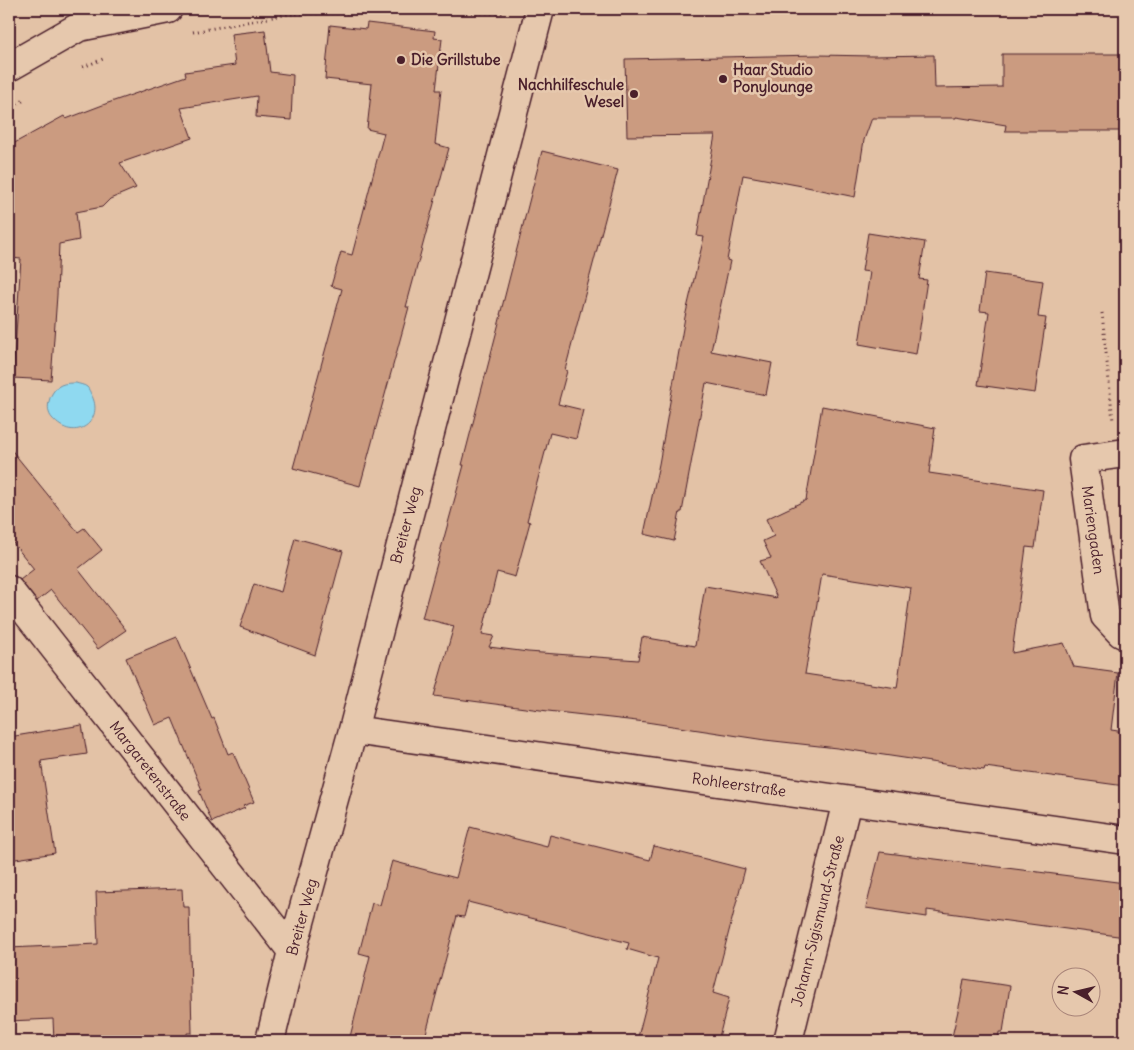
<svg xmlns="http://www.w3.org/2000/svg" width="1134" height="1050" font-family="Delius,sans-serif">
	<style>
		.water { fill: #8fd9f0; stroke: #738fa1 }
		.building { fill: #cb9b80; stroke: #4a1f2b; fill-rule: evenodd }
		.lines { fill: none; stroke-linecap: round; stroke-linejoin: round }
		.minor-casing { stroke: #4a1f2b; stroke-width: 31 }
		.path { stroke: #4a1f2b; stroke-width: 3; stroke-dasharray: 1 4; stroke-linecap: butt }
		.minor { stroke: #e6c8ad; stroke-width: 28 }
		.poi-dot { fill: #4a1f2b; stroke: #e6c8ad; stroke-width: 2 }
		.labels { text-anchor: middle; stroke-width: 5; stroke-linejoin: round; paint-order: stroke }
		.poi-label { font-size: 15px; font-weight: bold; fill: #4a1f2b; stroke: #e6c8ad; text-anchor: start }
		.street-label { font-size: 15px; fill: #4a1f2b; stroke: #e6c8ad }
	</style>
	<rect width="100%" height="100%" fill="#e3c2a6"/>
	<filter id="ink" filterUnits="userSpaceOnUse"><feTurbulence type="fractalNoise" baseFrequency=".02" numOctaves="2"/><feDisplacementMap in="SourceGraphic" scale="10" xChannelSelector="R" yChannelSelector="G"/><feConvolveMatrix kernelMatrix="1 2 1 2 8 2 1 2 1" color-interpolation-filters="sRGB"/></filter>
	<g filter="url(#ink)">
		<path class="water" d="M76 383C79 384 85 385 87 387 89 389 90 392 91 394 106 420 75 445 52 418 44 409 50 390 61 385 65 383 72 383 76 383Z"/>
		<path class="building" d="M367 23 435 31 434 38 442 39 436 90H441L435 144 449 148 406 307H409L360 486 293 468 342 289 331 286 341 252 352 255 384 133 367 129 372 84 325 79 330 25 366 29Z
			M265 30 270 72 293 75 291 120 256 117 257 96 181 108 192 138 120 163 136 188 110 199 102 207 76 212 79 240 59 244 57 295 51 380 13 378 21 259 11 258 14 226 9 217V146L64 116 66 119 108 103 186 76 185 72 235 65 231 34Z
			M1002 54H1125V131H1005L1006 125 956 117V118H872L864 140 855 197 802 186 743 175 727 260 730 261 711 351 772 363 766 395 706 383 682 512H680L674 541 644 534 659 464 685 317 704 237 697 236 715 135 627 136 625 59 818 55 873 56 934 55 935 88 1002 87Z
			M542 151 618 170 565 370 567 371 558 404 583 410 576 439 550 433 527 521 530 522 515 577 497 572 482 634 494 636 489 647 528 652 638 660 642 637 695 646 705 586 777 598 760 561 771 558 763 541 774 536 766 519 806 500 822 406 935 428 929 473 1043 490 1035 548 1026 547 1012 653 1064 643 1074 667 1118 673 1111 730 1125 732V786L985 767 984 770 837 748 765 740 646 722 548 711 434 696 454 626 422 618 464 465H462L501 315H500ZM822 574 911 588 897 688 805 674Z
			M868 233 925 242 919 279 927 280 916 354 859 344 870 272 862 271Z
			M985 273 1043 281 1038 317 1046 318 1035 393 978 385 989 312 980 311Z
			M9 447 78 532 84 528 102 550 78 569 126 630 98 649 51 590 37 601 20 580 34 569 9 538Z
			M295 538 343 551 315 655 240 627 254 584 281 592Z
			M177 637 212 719 214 718 228 754 233 752 254 802 243 806 245 808 212 822 199 791 202 790 172 718 155 725 126 658Z
			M82 725 87 754 41 761 55 853 9 860V737Z
			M470 827 547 847 550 835 650 860 654 846 745 869 713 993 729 998 718 1041H637L658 958 627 949 629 943 468 902 464 917 457 916 424 1041H349L370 956 359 953 372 903 380 905 392 861 456 878Z
			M880 852 1125 883V937L927 910V917L866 908Z
			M182 889 183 907H189L192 1033H187V1041H54L53 1019 9 1021V948L98 944 96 892Z
			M964 979 1010 986 1003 1032H999L998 1041H951L961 998Z"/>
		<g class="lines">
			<defs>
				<path id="minor" d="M9 67 79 27 168 9
					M1125 453 1083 459 1105 616 1121 633 1125 635
					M9 590 292 951
					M353 730 1125 840
					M270 1041 292 951 353 730 540 9
					M788 1041 847 801"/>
			</defs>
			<use href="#minor" class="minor-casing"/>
			<path class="path" d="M193 32 289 14 394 12 505 13
				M83 67 103 59
				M9 109 26 99
				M1102 313 1113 421"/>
			<use href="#minor" class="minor"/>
		</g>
	</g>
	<g class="poi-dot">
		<circle cx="401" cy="60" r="5"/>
		<circle cx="723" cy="79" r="5"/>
		<circle cx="634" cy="94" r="5"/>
	</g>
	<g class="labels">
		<g class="poi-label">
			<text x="411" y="65">Die Grillstube</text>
			<text x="733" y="75">Haar Studio<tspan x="733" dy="17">Ponylounge</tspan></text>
			<text x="624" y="90" text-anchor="end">Nachhilfeschule<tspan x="624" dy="17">Wesel</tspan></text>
		</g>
		<g class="street-label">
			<text transform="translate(406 525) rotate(-75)" y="5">Breiter Weg</text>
			<text transform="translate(1093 530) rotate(82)" y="5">Mariengaden</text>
			<text transform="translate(150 771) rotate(52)" y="5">Margaretenstraße</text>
			<text transform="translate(739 785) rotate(8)" y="5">Rohleerstraße</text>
			<text transform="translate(302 917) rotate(-75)" y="5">Breiter Weg</text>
			<text transform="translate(818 921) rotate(-76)" y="5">Johann-Sigismund-Straße</text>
		</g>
	</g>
	<rect width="1134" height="1050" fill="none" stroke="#e6c8ad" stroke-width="30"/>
	<rect x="15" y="15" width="1104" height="1020" fill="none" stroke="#4a1f2b" stroke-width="2" filter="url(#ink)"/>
	<g transform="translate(1076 992) rotate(278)"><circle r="24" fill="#e6c8ad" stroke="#a88479"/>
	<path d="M0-4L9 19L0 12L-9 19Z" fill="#4a1f2b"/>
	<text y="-8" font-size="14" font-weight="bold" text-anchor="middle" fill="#4a1f2b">N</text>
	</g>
</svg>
